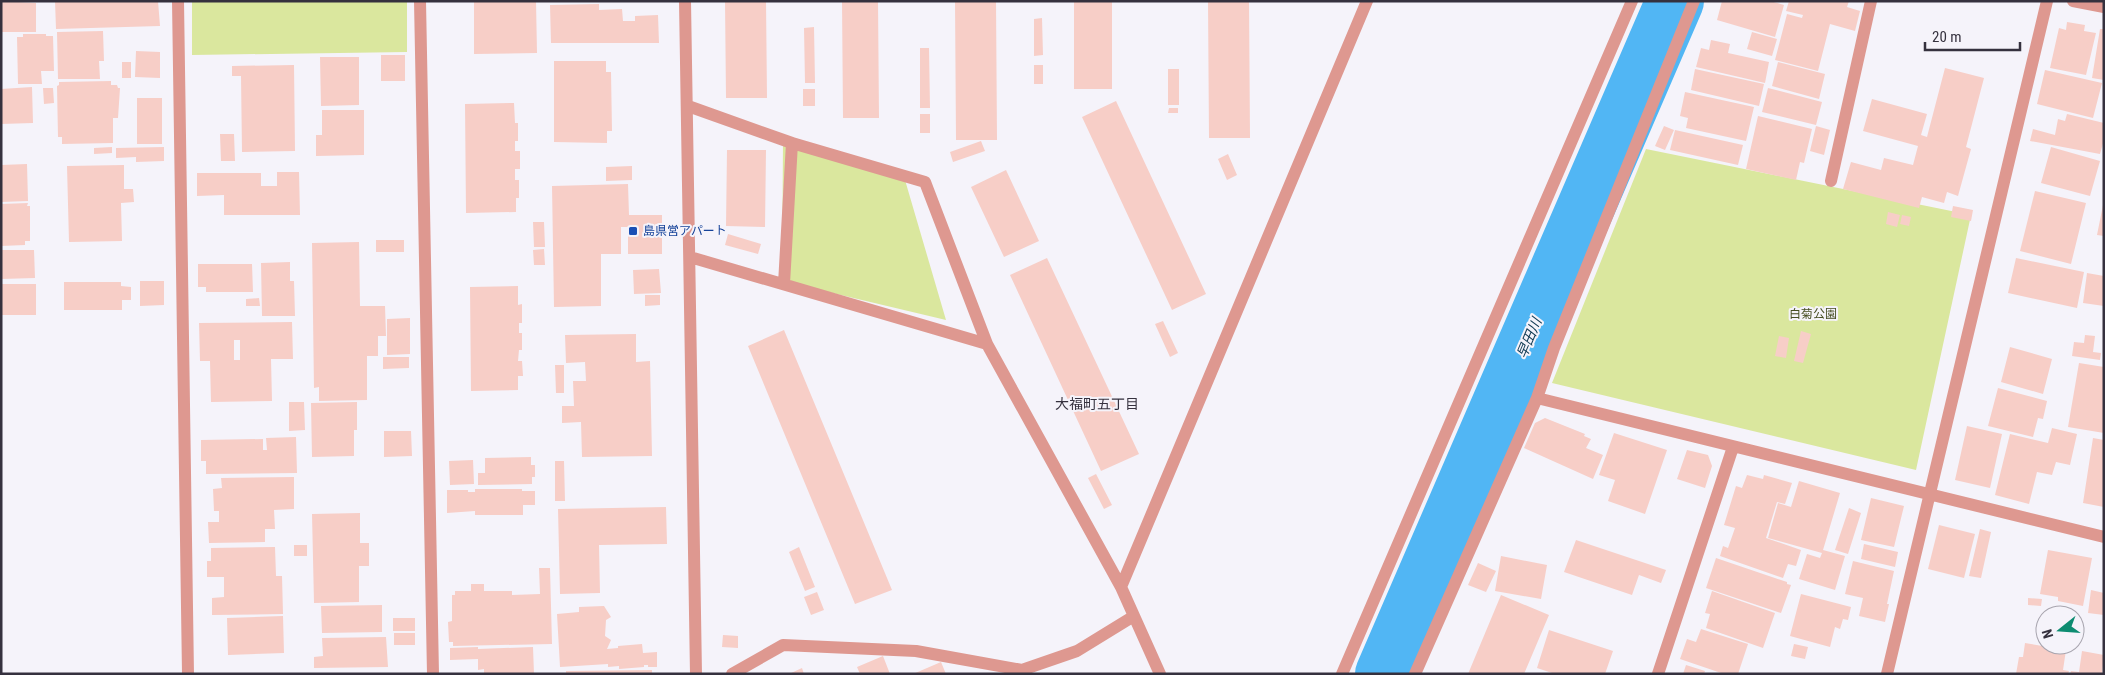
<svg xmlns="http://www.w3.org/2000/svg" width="2105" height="675" font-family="'Roboto Condensed','Noto Sans JP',sans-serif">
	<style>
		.green { fill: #dae79e }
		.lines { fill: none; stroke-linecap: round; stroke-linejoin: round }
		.river { stroke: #51b6f4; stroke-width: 58 }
		.building { fill: #f7cec7; fill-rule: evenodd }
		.minor { stroke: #de9890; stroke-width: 12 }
		.transit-dot { fill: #1a4fb4; stroke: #f5f3fa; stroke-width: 2 }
		.labels { text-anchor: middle; stroke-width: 4; stroke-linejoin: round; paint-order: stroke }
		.transit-label { font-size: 12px; fill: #164399; stroke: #f5f3fa; text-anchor: start }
		.park-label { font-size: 12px; fill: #464d22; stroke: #f5f3fa }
		.water-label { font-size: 14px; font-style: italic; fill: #0d3851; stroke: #f5f3fa }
		.neighbourhood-label { font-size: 14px; fill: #35313e; stroke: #f5f3fa }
	</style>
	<rect width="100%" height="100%" fill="#f5f3fa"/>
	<path class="green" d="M192 1H407V52L192 55Z
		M783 140 905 180 946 320 782 281Z
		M1646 149 1971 215 1916 470 1552 383Z"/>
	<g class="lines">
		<path class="river" d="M1384 674 1675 1"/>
	</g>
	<path class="building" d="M1 1 36 3V32H1Z
		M55 1H158L160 26 56 29Z
		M474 1H536L537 53 474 54Z
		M725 1H766L767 98H726Z
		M842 1H878L879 118H843Z
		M955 1H996L997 140H956Z
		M1074 1H1112V89H1074Z
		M1208 1H1249L1250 138H1209Z
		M1722 1H1770L1784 5 1775 37 1717 20Z
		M1789 1H1849L1847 7 1860 11 1855 31 1830 24 1818 71 1775 60 1787 14 1802 18 1803 15 1786 11Z
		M599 4V10L622 9 623 21H635V16L658 15 659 43H551L550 5Z
		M1042 18 1043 55 1034 56V19Z
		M2067 22 2085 25 2084 31 2096 33 2086 75 2050 68 2059 28 2066 30Z
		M814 27 815 83H805L804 28Z
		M2100 29H2104V80L2092 78Z
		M103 31 104 61H99L100 79H58L57 32Z
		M1752 32 1777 39 1772 56 1747 49Z
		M23 34H46V36H53L54 71H41L42 84H18L17 37H23Z
		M1711 40 1730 44 1728 53 1769 62 1765 83 1696 67 1701 48 1709 50Z
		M920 48H929L930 108H920Z
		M136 51 160 52V78L135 77Z
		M381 55H405V81H381Z
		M320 57H359V105L321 106Z
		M554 61H606V72H611L612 131H607V143L554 142Z
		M122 62H131V78H122Z
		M1778 62 1825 74 1819 99 1772 86Z
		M294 65 295 151 242 152 241 76H232V66Z
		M1034 65H1043V84H1034Z
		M1945 68 1984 78 1966 147 1971 149 1958 196 1947 192 1944 203 1922 197 1919 208 1843 189 1851 162 1881 170 1884 158 1913 165 1918 146 1863 131 1872 99 1927 114 1921 135 1927 137Z
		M1168 69H1179V105H1168Z
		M1695 69 1764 84 1759 106 1691 90Z
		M2045 70 2102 83 2093 118 2037 104Z
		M111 81V85H117L118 88H120L118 118H113V143L62 144V137H58L57 86 59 85V82Z
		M32 87 33 123 1 124V89Z
		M43 88H53L54 103 44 104Z
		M1768 88 1822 102 1816 125 1762 112Z
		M803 89H815V106H803Z
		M1685 92 1754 107 1746 141 1686 128 1688 118 1680 116Z
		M137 98H162V144H137Z
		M1116 101 1206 294 1172 310 1082 117Z
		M514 103 515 123H518V141H515V151H520V169H515V180H519V198H516V212L466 213 465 104Z
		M1169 108H1178V113H1168Z
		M322 110H364V155L316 156V135H322Z
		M920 114H930V133H920Z
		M2067 114 2104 123V140L2100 154 2030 141 2033 129 2055 135 2058 119 2065 121Z
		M1758 116 1812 129 1804 163 1800 162 1796 180 1746 169Z
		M1664 126 1674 130 1665 150 1655 146Z
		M1816 126 1830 130 1824 155 1810 151Z
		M1675 130 1743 145 1738 165 1670 150Z
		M220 134H234L235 161H221Z
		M981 141 985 151 953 162 950 152Z
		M112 147V153L94 154V148Z
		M164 147V161L136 162V157L116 158V148Z
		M2051 147 2100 161 2090 196 2041 183Z
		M727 150H766L765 227 726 226Z
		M1228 154 1237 175 1227 180 1218 159Z
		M27 164 28 201 1 202V165Z
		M124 165V189H133L134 202 121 203 122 241 69 242 67 166Z
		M632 166V180L606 181V167Z
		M1006 170 1039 241 1004 257 971 187Z
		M277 172H299L300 215H224V195L197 196V173H261V186H277Z
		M628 184 629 215H662V254H628V227H621V254H601V306L554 307 552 186Z
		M2035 191 2086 203 2071 264 2020 251Z
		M28 203 27 206H30V241H25V245L1 246V204Z
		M2103 205H2104V236L2097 235Z
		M1953 206 1973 210 1971 221 1951 217Z
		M1888 212 1900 215 1897 227 1886 224Z
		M1902 215 1911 217 1909 226 1900 224Z
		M533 222H544L545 247H534Z
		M728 234 761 244 758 254 725 245Z
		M376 240H404V252H376Z
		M359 242 360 306H385L386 336H378V356H367V400L319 401V387L314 388 312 243Z
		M544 249 545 265H534L533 250Z
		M1 250H34L35 278 1 279Z
		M1047 258 1139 454 1101 471 1010 275Z
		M2016 258 2084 272 2077 308 2008 293Z
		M290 262V281H294L295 316H262L261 263Z
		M198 264H252L253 292H206V287H198Z
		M659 269 661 293 634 294 633 270Z
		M2087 273 2104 276V306L2083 303Z
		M140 281H164V305L140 306Z
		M64 282H121V286L131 287V300H122V310H64Z
		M1 284H36V315H1Z
		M518 286V305L522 304V323H519V333H522V350H519L518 361H522L523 376H518V390L471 391 470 287Z
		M645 295H660V305L645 306Z
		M259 298 260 306H246V299Z
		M410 318V354L387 355V319Z
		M1163 321 1178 353 1170 357 1155 324Z
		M292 322 293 359H271L272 401 211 402 210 361H200L199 323ZM234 340H240V360H234Z
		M784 330 892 590 855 604 748 346Z
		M1801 331 1811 334 1803 363 1794 361Z
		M636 334V362L650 361 652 456 582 457 581 422 562 423V406H574L573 381H586L585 362 566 363 565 335Z
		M2085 335 2095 336 2093 352 2101 353 2100 360 2072 356 2074 342 2084 343Z
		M1779 336 1789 338 1786 358 1775 356Z
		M2010 347 2052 359 2043 394 2001 382Z
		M383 357H409V368L383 369Z
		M2079 363 2104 367V433L2068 427Z
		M555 365H564V393H556Z
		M1998 388 2047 401 2043 419 2038 418 2033 437 1988 426Z
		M289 402H304L305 430 289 431Z
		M357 402V430H354V456L312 457 311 403Z
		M1545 418 1585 434 1584 436 1591 439 1586 448 1603 455 1593 479 1524 448 1535 423Z
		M1967 426 2002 434 1990 488 1955 480Z
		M2052 428 2077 434 2070 465 2056 462 2052 475 2037 472 2029 504 1995 495 2010 434 2048 443Z
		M384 431H411L412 456 384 457Z
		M1614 433 1667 450 1645 514 1608 501 1615 480 1599 475Z
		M296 437 297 473 206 474V461H201V440L263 439V450H267L266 438Z
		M2093 438 2104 440V507L2083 503Z
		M1687 450 1708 455 1712 466 1705 488 1677 479Z
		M531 457V465H535V477H532V484L478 485V473H485V458Z
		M473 460 474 484 450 485 449 461Z
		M555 461H564L565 501H555Z
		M1096 474 1112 505 1104 509 1088 478Z
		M1747 475 1763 479 1764 475 1792 483 1785 504 1777 502 1766 538 1801 550 1796 566 1788 564 1783 578 1720 556 1723 546 1728 548 1735 528 1724 525 1736 486 1742 488Z
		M294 477V509L274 510 275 529H265V542L209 543 208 522H219V511H214L213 489 222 488 221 478Z
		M1799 481 1840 493 1823 550 1845 556 1835 590 1799 579 1807 554 1820 558 1822 553 1768 538 1778 503 1791 507Z
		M475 489H522V491H535V505H523V515H475V511L447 513V490H468V492H475Z
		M1871 498 1904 506 1894 547 1861 540Z
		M666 507 667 544 599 545 600 593 560 594 558 509Z
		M1849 508 1861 513 1848 554 1835 550Z
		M360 513V543H369V566H359V602L314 603 312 514Z
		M1939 525 1975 534 1964 578 1928 569Z
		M1980 529 1991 532 1981 578 1969 576Z
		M1576 540 1666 570 1661 583 1639 575 1632 595 1564 572Z
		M1864 544 1898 552 1895 567 1861 559Z
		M294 545H307V556H294Z
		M275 547 276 576H282L283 614 212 615V598L224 597V577H207V561H211V548Z
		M799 547 815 587 805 591 789 552Z
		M2048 550 2092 558 2083 606 2058 601V597L2040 594Z
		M1501 556 1547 565 1541 599 1495 591Z
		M1716 558 1787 582V584L1791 585 1781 613 1706 588Z
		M1853 561 1894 571 1887 604H1889L1885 622 1859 616 1863 598 1845 594Z
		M1478 563 1496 571 1486 592 1468 585Z
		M539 568H550L552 644 453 646V642H449L448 622 452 621V595H455V591H471V584H484V591H512V595L540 594Z
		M2091 590 2104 593V615L2088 613Z
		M1712 591 1775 613 1763 648 1706 628 1710 614 1705 613Z
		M817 592 824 610 811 615 804 597Z
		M1801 594 1851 607 1848 620 1843 619 1840 629 1835 627 1830 647 1790 636Z
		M1501 595 1549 615 1524 674H1468Z
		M2028 598 2042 599 2041 606 2028 605Z
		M382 605V632L322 633 321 606Z
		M604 606 611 617 606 620 605 636 611 640 607 649 618 648V646L642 644 643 653 657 652V667H648V665H644V667L619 669V666L608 667V664L560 667 557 614 579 612V607Z
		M283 616 284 653 228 655 227 618Z
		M393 618H415V631H393Z
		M1701 629 1748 644 1738 674H1724L1680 659 1687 639 1696 642Z
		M1549 630 1613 651 1605 674H1555L1537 668Z
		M394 633H415V645H394Z
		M723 635 738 636V648L722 647Z
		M386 637 388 667 314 668V657L323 656 322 638Z
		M2025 643 2066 650 2063 670 2069 671 2068 674H2016L2019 657H2023Z
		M1794 644 1808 647 1805 659 1791 656Z
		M478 647V649L533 647 534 674H484V669L478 670V659L450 660V648Z
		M2082 651 2104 655 2102 674H2070L2071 671 2079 672Z
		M883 656 890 674H860L857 667Z
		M941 662 946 674H913Z
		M1686 665 1705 671 1704 674H1683Z
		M802 668 804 674H789Z
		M652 670V674H566V671Z"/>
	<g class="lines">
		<path class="minor" d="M178 1 188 674
			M420 1 433 674
			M685 1 696 674
			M2073 1 2104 7
			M688 106 792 143 784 284
			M792 143 925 182 987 344
			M1831 181 1871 1
			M690 257 987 344 1121 587
			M1537 398 2104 537
			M732 674 783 645 916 651 1022 670 1077 651 1134 616
			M1160 674 1121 587 1367 1
			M1342 674 1632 1
			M1415 674 1537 398 1554 348 1694 1
			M1658 674 1733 447
			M1887 674 2047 1"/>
	</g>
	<rect class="transit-dot" x="628" y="226" width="10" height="10" rx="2.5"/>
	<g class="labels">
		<g class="transit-label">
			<text x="643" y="235">島県営アパート</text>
		</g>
		<g class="park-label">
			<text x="1813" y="318">白菊公園</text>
		</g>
		<g class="water-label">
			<text transform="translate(1529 338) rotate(-67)" y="5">早田川</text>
		</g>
		<g class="neighbourhood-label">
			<text x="1097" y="409">大福町五丁目</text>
		</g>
	</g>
	<rect width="2105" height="675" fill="none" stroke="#35313e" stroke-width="5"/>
	<g transform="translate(2060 630) rotate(253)"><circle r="24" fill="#f5f3fa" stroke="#a8a5af"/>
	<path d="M0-4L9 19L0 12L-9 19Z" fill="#0d8c71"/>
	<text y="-8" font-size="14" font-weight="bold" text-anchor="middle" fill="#35313e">N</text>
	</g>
	<path d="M1925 42v8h95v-8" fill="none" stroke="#35313e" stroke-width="2.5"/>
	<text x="1932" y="42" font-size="15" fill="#35313e" stroke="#f5f3fa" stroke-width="4" paint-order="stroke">20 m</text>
</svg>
